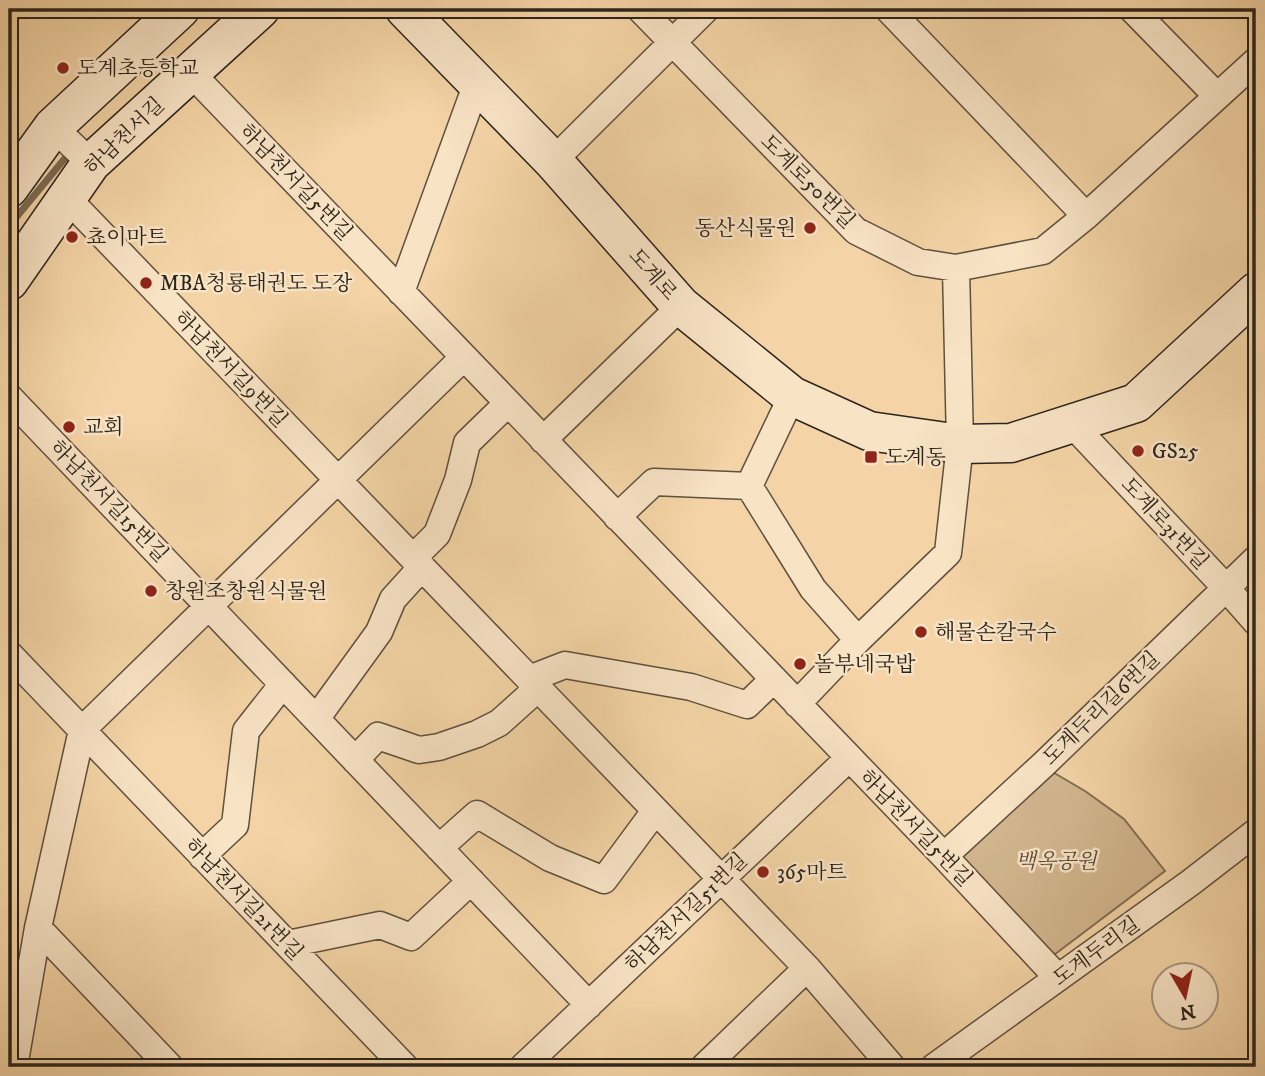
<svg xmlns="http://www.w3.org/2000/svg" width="1265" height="1076" font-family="'IM FELL DW Pica','Noto Serif KR',serif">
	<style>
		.green { fill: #d2b68e; stroke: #7f6e54; stroke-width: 2 }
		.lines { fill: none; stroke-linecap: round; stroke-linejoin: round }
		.stream { stroke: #7b6a52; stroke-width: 7 }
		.street-casing { stroke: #5e513e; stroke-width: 29 }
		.secondary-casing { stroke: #2c251b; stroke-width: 41 }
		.street { stroke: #f8e3c5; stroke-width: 26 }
		.secondary { stroke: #f8e3c5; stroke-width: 38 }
		.poi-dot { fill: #8f2418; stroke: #f8e3c5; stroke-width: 2.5 }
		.labels { text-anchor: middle; stroke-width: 5; stroke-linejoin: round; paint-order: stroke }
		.poi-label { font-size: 21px; fill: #2c251b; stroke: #f8e3c5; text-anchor: start }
		.street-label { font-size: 21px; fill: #2c251b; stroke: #f8e3c5 }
		.park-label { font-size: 21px; font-style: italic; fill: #564938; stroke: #f8e3c5 }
	</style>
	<rect width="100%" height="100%" fill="#f4d4a6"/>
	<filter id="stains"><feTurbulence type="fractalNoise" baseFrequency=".00286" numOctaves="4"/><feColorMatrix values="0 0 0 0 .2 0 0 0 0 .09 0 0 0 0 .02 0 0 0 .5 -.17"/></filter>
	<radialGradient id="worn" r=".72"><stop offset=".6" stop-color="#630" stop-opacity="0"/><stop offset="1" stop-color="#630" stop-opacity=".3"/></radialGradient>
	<path class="green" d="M1044 767 1085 791 1124 819 1165 871 1046 961 954 854Z"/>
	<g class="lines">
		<path class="stream" d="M9 226 66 157"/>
		<defs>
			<path id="street" d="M640 9 856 231 918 262 956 268 1043 251 1086 216 1256 61
				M888 9 1086 216
				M1132 9 1217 96
				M190 72 944 856 1058 978
				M53 127 91 163
				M553 161 706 9
				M67 198 807 968 892 1067
				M401 292 477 83
				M9 397 589 1005
				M1072 424 1226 588 1256 622
				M543 440 681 306
				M749 486 792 396
				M617 517 654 482 749 486 813 589 858 640
				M413 558 437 534 458 480 467 443 508 403
				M9 654 405 1067
				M529 679 565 665 691 687 747 705 774 679
				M797 704 858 640 948 553 960 444 956 268
				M316 719 379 632 393 599 422 567
				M355 760 378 736 419 750 439 747 477 734 499 723 538 688
				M439 848 477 814 550 858 604 880 655 811
				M202 856 235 825 246 731 283 684
				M944 856 1044 764 1256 559
				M38 928 170 1067
				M288 944 380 925 411 937 471 881
				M14 1067 38 928 82 730 464 357
				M523 1067 849 758
				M704 1067 807 968
				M934 1067 1190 883 1256 832"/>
			<path id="secondary" d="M405 9 553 161 681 306 792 396 869 431 960 444 1011 443 1136 403 1256 292
				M9 188 53 127 180 9
				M9 281 91 163 260 9"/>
		</defs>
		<use href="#street" class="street-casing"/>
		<use href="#secondary" class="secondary-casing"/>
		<use href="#street" class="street"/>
		<use href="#secondary" class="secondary"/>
	</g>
	<g class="poi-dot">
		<circle cx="63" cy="68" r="7"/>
		<circle cx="810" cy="228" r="7"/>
		<circle cx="72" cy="237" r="7"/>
		<circle cx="146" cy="283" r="7"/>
		<circle cx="69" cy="427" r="7"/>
		<circle cx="1138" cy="451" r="7"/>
		<rect x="864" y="450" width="14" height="14" rx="3.5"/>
		<circle cx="151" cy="591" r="7"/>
		<circle cx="921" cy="632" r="7"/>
		<circle cx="800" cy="664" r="7"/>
		<circle cx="763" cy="872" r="7"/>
	</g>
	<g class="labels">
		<g class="poi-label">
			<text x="77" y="75">도계초등학교</text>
			<text x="796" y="235" text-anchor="end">동산식물원</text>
			<text x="86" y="244">쵸이마트</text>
			<text x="160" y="290">MBA청룡태권도 도장</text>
			<text x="83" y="434">교회</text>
			<text x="1152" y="458">GS25</text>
			<text x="885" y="464">도계동</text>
			<text x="165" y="598">창원조창원식물원</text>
			<text x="935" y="639">해물손칼국수</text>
			<text x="814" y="671">놀부네국밥</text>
			<text x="777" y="879">365마트</text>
		</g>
		<g class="street-label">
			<text transform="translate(124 136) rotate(-44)" y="7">하남천서길</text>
			<text transform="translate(808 181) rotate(45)" y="7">도계로50번길</text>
			<text transform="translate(296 182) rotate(46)" y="7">하남천서길5번길</text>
			<text transform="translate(653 274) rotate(49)" y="7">도계로</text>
			<text transform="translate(231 369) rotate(46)" y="7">하남천서길9번길</text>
			<text transform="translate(109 501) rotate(46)" y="7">하남천서길15번길</text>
			<text transform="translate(1165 523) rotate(47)" y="7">도계로31번길</text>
			<text transform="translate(1101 708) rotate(-44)" y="7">도계두리길6번길</text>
			<text transform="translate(916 828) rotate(46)" y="7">하남천서길5번길</text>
			<text transform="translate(244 899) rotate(46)" y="7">하남천서길21번길</text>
			<text transform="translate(686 912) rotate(-44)" y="7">하남천서길51번길</text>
			<text transform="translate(1096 951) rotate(-36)" y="7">도계두리길</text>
		</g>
		<g class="park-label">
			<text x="1056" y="868">백옥공원</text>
		</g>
	</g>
	<rect width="1265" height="1076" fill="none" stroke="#f4d4a6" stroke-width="35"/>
	<rect x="10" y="10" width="1244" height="1055" fill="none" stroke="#2c251b" stroke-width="3.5"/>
	<rect x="18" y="18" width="1230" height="1041" fill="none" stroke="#2c251b" stroke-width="2"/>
	<g transform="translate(1185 996) rotate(171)"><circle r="33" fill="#f8e3c5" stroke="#a69781" stroke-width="2"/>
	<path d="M0-5L12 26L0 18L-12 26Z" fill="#8f2418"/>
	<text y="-10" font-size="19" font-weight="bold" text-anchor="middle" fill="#2c251b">N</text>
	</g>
	<rect width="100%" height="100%" filter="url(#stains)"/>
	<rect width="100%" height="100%" fill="url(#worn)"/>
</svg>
